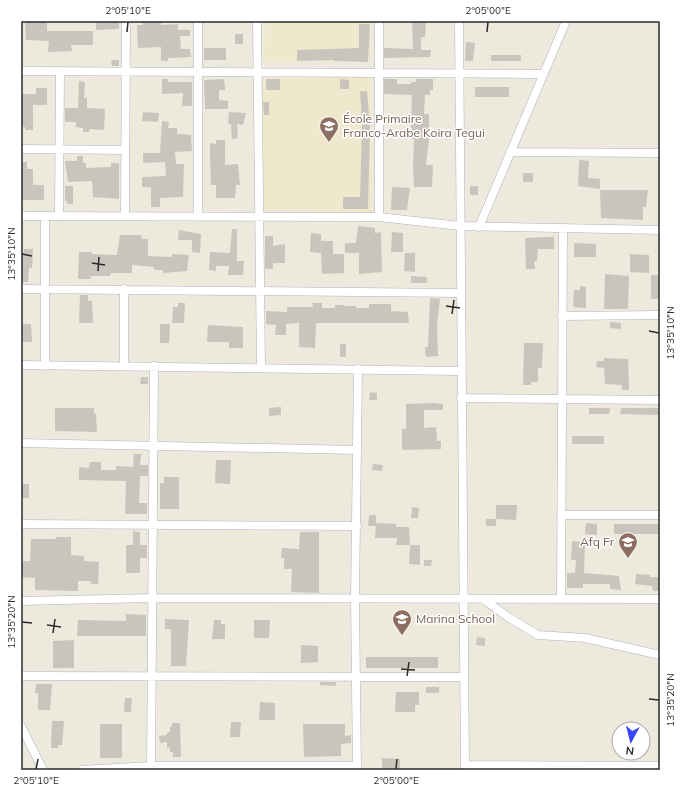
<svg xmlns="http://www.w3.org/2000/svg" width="681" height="791" font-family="Mulish,sans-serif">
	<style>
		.education { fill: #efe8cd }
		.building { fill: #c9c5bd }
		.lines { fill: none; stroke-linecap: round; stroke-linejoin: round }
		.minor-casing { stroke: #b1b1bf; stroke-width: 9 }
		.minor { stroke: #fff; stroke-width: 8 }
		.ticks { fill: none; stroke: #2b2b2b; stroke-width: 1.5 }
		.labels { text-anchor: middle; stroke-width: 3; stroke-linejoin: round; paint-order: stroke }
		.education-label { font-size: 12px; fill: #785e54; stroke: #fff; text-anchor: start }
		.neatline { fill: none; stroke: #2b2b2b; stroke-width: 1.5 }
		.ticks-label { font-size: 10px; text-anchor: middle; fill: #2b2b2b }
	</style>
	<rect width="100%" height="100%" fill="#ede9dd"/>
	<path class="education" d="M265 21H370V61H264Z
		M371 77 372 213 263 210 261 78Z"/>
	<path class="building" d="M25 21H47V31H93V45H71L72 51 48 52 49 41 26 40Z
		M96 21H119V29L96 30Z
		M143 21H161V25L178 24V30H190V36H180L181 49H190L191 57 172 58H168V61H161V47L138 48 137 25H143Z
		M412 21H426L425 37H421V50H431L430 57 384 58V48L413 49Z
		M359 24H370L368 62 334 61V60L297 61V50L359 48Z
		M235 34H243V44H235Z
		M466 42 475 43 473 61H465Z
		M204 48H226V60H204Z
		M491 55H521V61H491Z
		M111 60H119V66H112Z
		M162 79H168V82H192V106H182L183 93 162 94Z
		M224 79 225 90H219V100L228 101V109H205L204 80Z
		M266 79H280V90H266Z
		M340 79 349 80V89H340Z
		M384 79H397V84H411V82H416V79H433V90H430V95H425L424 114H429V139L426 165H433L432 187H414L413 168 414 139H412V128H411L412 95 384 94Z
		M79 81 85 82 84 98H87V108L105 109 104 130 89 129V132H83V128L76 127V122H65V108H78Z
		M475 87H509V97H475Z
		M36 88H47V105H33V130H25V127H21V94H36Z
		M360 91H367L370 127 368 209H343V197H360L362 126Z
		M263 102H269V115H264Z
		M143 112 159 113 158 122 142 121Z
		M229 112 246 113 243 125 237 124 238 138 232 139 231 124H228Z
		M162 121 169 122 168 128H177V134L191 135 192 151 175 152 176 164H184L183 197 160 198V207H151V187H142V177L166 176 165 162 143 163V153H160Z
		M216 140H225V165L238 164 240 185H236L235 198H216V185H211L210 157V143L216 144Z
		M77 156H83V163H86V168L111 167V163H119V199L93 197 92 181 68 182 65 161H77Z
		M579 160 589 161 588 178 600 179V189L578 186Z
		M21 162H27V169H33V185H44V200H22Z
		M523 173H533V182H523Z
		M65 186H73V204H67V201H65Z
		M470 186H478V195H470Z
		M392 187 410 188 407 210H391Z
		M600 190H648L646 207H643V220L601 218Z
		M358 226 375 228V233L381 232 382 272 359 274V253H345V243H356Z
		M232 229H237V261H244L243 275H228L229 266H216V271L209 270 210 252 230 253Z
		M179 230 201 234 200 253 192 252V240H178Z
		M392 232 403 233V252H391Z
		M311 233 321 234V241H333V254H344V273L322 274 321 253 310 252Z
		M120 235H141L142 239H148V256L172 257V254L189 255 187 271 163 273V270H154V267L132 265V273H111L110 276H91V279H78L79 252H92V254L117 255Z
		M265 236H273V246L285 244V263H273V269H265Z
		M546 237H554V249H538L537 261H534L535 269H526L525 238Z
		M574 243 596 244V257H574Z
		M24 249H33L32 268H29L28 282H21V252H24Z
		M405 253H415V272L404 271Z
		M630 254 649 255V273L630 272Z
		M605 274 629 276 628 309H604Z
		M651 275H660V299H651Z
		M411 276 427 277V283H411Z
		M580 286 586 287V308L573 307 574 290H580Z
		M80 295H88V301H92L93 323H79Z
		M430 298 440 299 437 325 438 356 426 357 425 347H428Z
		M178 303H185L184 323H172L173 307H178Z
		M312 303H322V308H335V305H344V306H356V308H369V304H391V311L408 312 409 323H316L315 348 299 347V323L286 324V335H275L276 325 266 324V311L287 312V307H313Z
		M610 322 621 323V329L610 328Z
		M21 324H31L32 342H21Z
		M160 324H170L169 343H160Z
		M208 325 243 327V348H229V342H207Z
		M524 343H543L542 368H538V382H531V385H523Z
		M340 344H346V357H340Z
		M604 358 628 359 629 390H622V385L605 384 604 368 596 367 597 361H604Z
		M141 377H148V384H140Z
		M370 392 377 393V400H369Z
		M432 403 443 404V410H424V428L436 427 437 441H441V449L402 450V429H406V404Z
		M281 407V415L269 416V408Z
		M55 408H94V414L96 413 97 432 55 431Z
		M589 408H610L609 414H589Z
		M621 408H660V415L620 414Z
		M572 436H604V444H572Z
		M134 454H141L140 465H148V476H140L139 503H147V514H125L126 481 79 480V467L89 468 90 462H101V470H116V466L133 467Z
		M216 460H231L230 484 215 483Z
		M373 464 383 465 382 471 372 470Z
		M164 477H179V509H160V483H164Z
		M21 484H29V498H21Z
		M496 505H517L516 520 496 519V526H486V519H496Z
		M412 507 419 508 418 518H411Z
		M369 515H376V523L396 524V527H409L410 545H396L397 538H375L376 524V526H368Z
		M586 523 597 524V535L585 534Z
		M614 524H660V534H614Z
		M133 531 140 532V545H147V558H140V573H126V545H133Z
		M300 532H319V593L291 592 292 569H284V558H281L282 548 299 549Z
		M56 537H71V555L84 556V561L99 562 98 584H91V581H78V591L35 590V578L21 577V561H30L31 539H56Z
		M572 541 585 542 584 573 619 576 621 590 610 589V584H583V588H567V573H575L576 560H571Z
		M410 545H420V565L409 564Z
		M424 560H432L431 566H424Z
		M636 574 650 575V577H660L659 591H653L652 586 635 584Z
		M126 614 146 615V636H77L78 620 126 621Z
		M165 619 189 620 186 666H171V629H165Z
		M214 620H221V624H225V639H212Z
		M254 620H270L269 638H254Z
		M477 637 485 638V646L476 645Z
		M74 640V668H53V641Z
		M301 645 318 646V662L301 663Z
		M366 657H438V668H366Z
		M320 682H336V686L320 685Z
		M36 684H52L50 710H38V693H35Z
		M426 687H439V693H426Z
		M396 692H419V705H415V712H395Z
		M125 698H132L131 712H124Z
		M260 702 275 703V720H259Z
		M52 721H64L62 745H58V748H51Z
		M231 722H241L240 737H230Z
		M172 723H180L181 757H173V752H170V747L167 748V742L160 743 159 736 167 735V733L170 732V727H172Z
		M100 724H122V758H100Z
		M303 724H345V736L351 735V743L341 744V756L304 757Z
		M382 758 400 759V770H382Z"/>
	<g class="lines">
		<defs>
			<path id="minor" d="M198 21V216
				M257 21 261 368
				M379 21V217
				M459 21 465 770
				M21 71 543 74
				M21 149 125 150
				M510 152 660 153
				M21 216 379 217 460 226 660 230
				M45 216V366
				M59 216 60 71
				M125 216 126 21
				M479 227 566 21
				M21 289 460 293
				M562 316 660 315
				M21 365 460 371
				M124 366V289
				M461 398 660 400
				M21 443 357 450
				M561 515H660
				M21 524 357 526
				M483 599 508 617 538 635 585 638 660 655
				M561 599 563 228
				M21 601 152 598 660 599
				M21 676 464 677
				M21 726 43 770
				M465 765 660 766
				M82 770 151 766H357
				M151 770 154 366
				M357 770 355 599 358 369"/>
		</defs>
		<use href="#minor" class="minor-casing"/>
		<use href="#minor" class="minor"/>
	</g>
	<path class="ticks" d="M127 32 128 22M487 32 488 22M22 254 32 256M92 263 105 265M98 271 99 257M446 306 460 308M452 314 454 300M649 331 659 333M22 622 32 623M47 625 61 627M53 633 55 619M401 669 415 670M407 676 409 662M649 699 659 700M36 769 38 759M396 769 397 759"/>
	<defs>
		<symbol id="school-pin" viewBox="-11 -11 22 30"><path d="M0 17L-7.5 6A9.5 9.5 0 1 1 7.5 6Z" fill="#8d6e63" stroke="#fff"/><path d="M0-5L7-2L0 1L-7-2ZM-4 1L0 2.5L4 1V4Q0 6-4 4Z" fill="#fff"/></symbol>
	</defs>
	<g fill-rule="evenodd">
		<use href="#school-pin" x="318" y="115" width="22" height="30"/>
		<use href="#school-pin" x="617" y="531" width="22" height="30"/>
		<use href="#school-pin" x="391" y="608" width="22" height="30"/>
	</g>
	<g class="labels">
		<g class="education-label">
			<text x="343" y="123">École Primaire<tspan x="343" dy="14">Franco-Arabe Koira Tegui</tspan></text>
			<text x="614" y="546" text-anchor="end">Afq Fr</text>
			<text x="416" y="623">Marina School</text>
		</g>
	</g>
	<rect width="681" height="791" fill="none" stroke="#ffffff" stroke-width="44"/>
	<g transform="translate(631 741) rotate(187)"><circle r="19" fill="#ffffff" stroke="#aaaaaa"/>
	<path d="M0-3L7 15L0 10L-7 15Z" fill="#3b45fd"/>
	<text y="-6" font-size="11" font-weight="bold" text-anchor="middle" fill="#2b2b2b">N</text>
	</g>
	<rect x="22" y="22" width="637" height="747" class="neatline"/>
	<g class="ticks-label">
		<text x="128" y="14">2°05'10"E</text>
		<text x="488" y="14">2°05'00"E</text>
		<text transform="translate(11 254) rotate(-90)" y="4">13°35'10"N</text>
		<text transform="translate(670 333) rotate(-90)" y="4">13°35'10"N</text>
		<text transform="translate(11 622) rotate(-90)" y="4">13°35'20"N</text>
		<text transform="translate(670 700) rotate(-90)" y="4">13°35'20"N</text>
		<text x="36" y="784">2°05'10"E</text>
		<text x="396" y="784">2°05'00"E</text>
	</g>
</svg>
